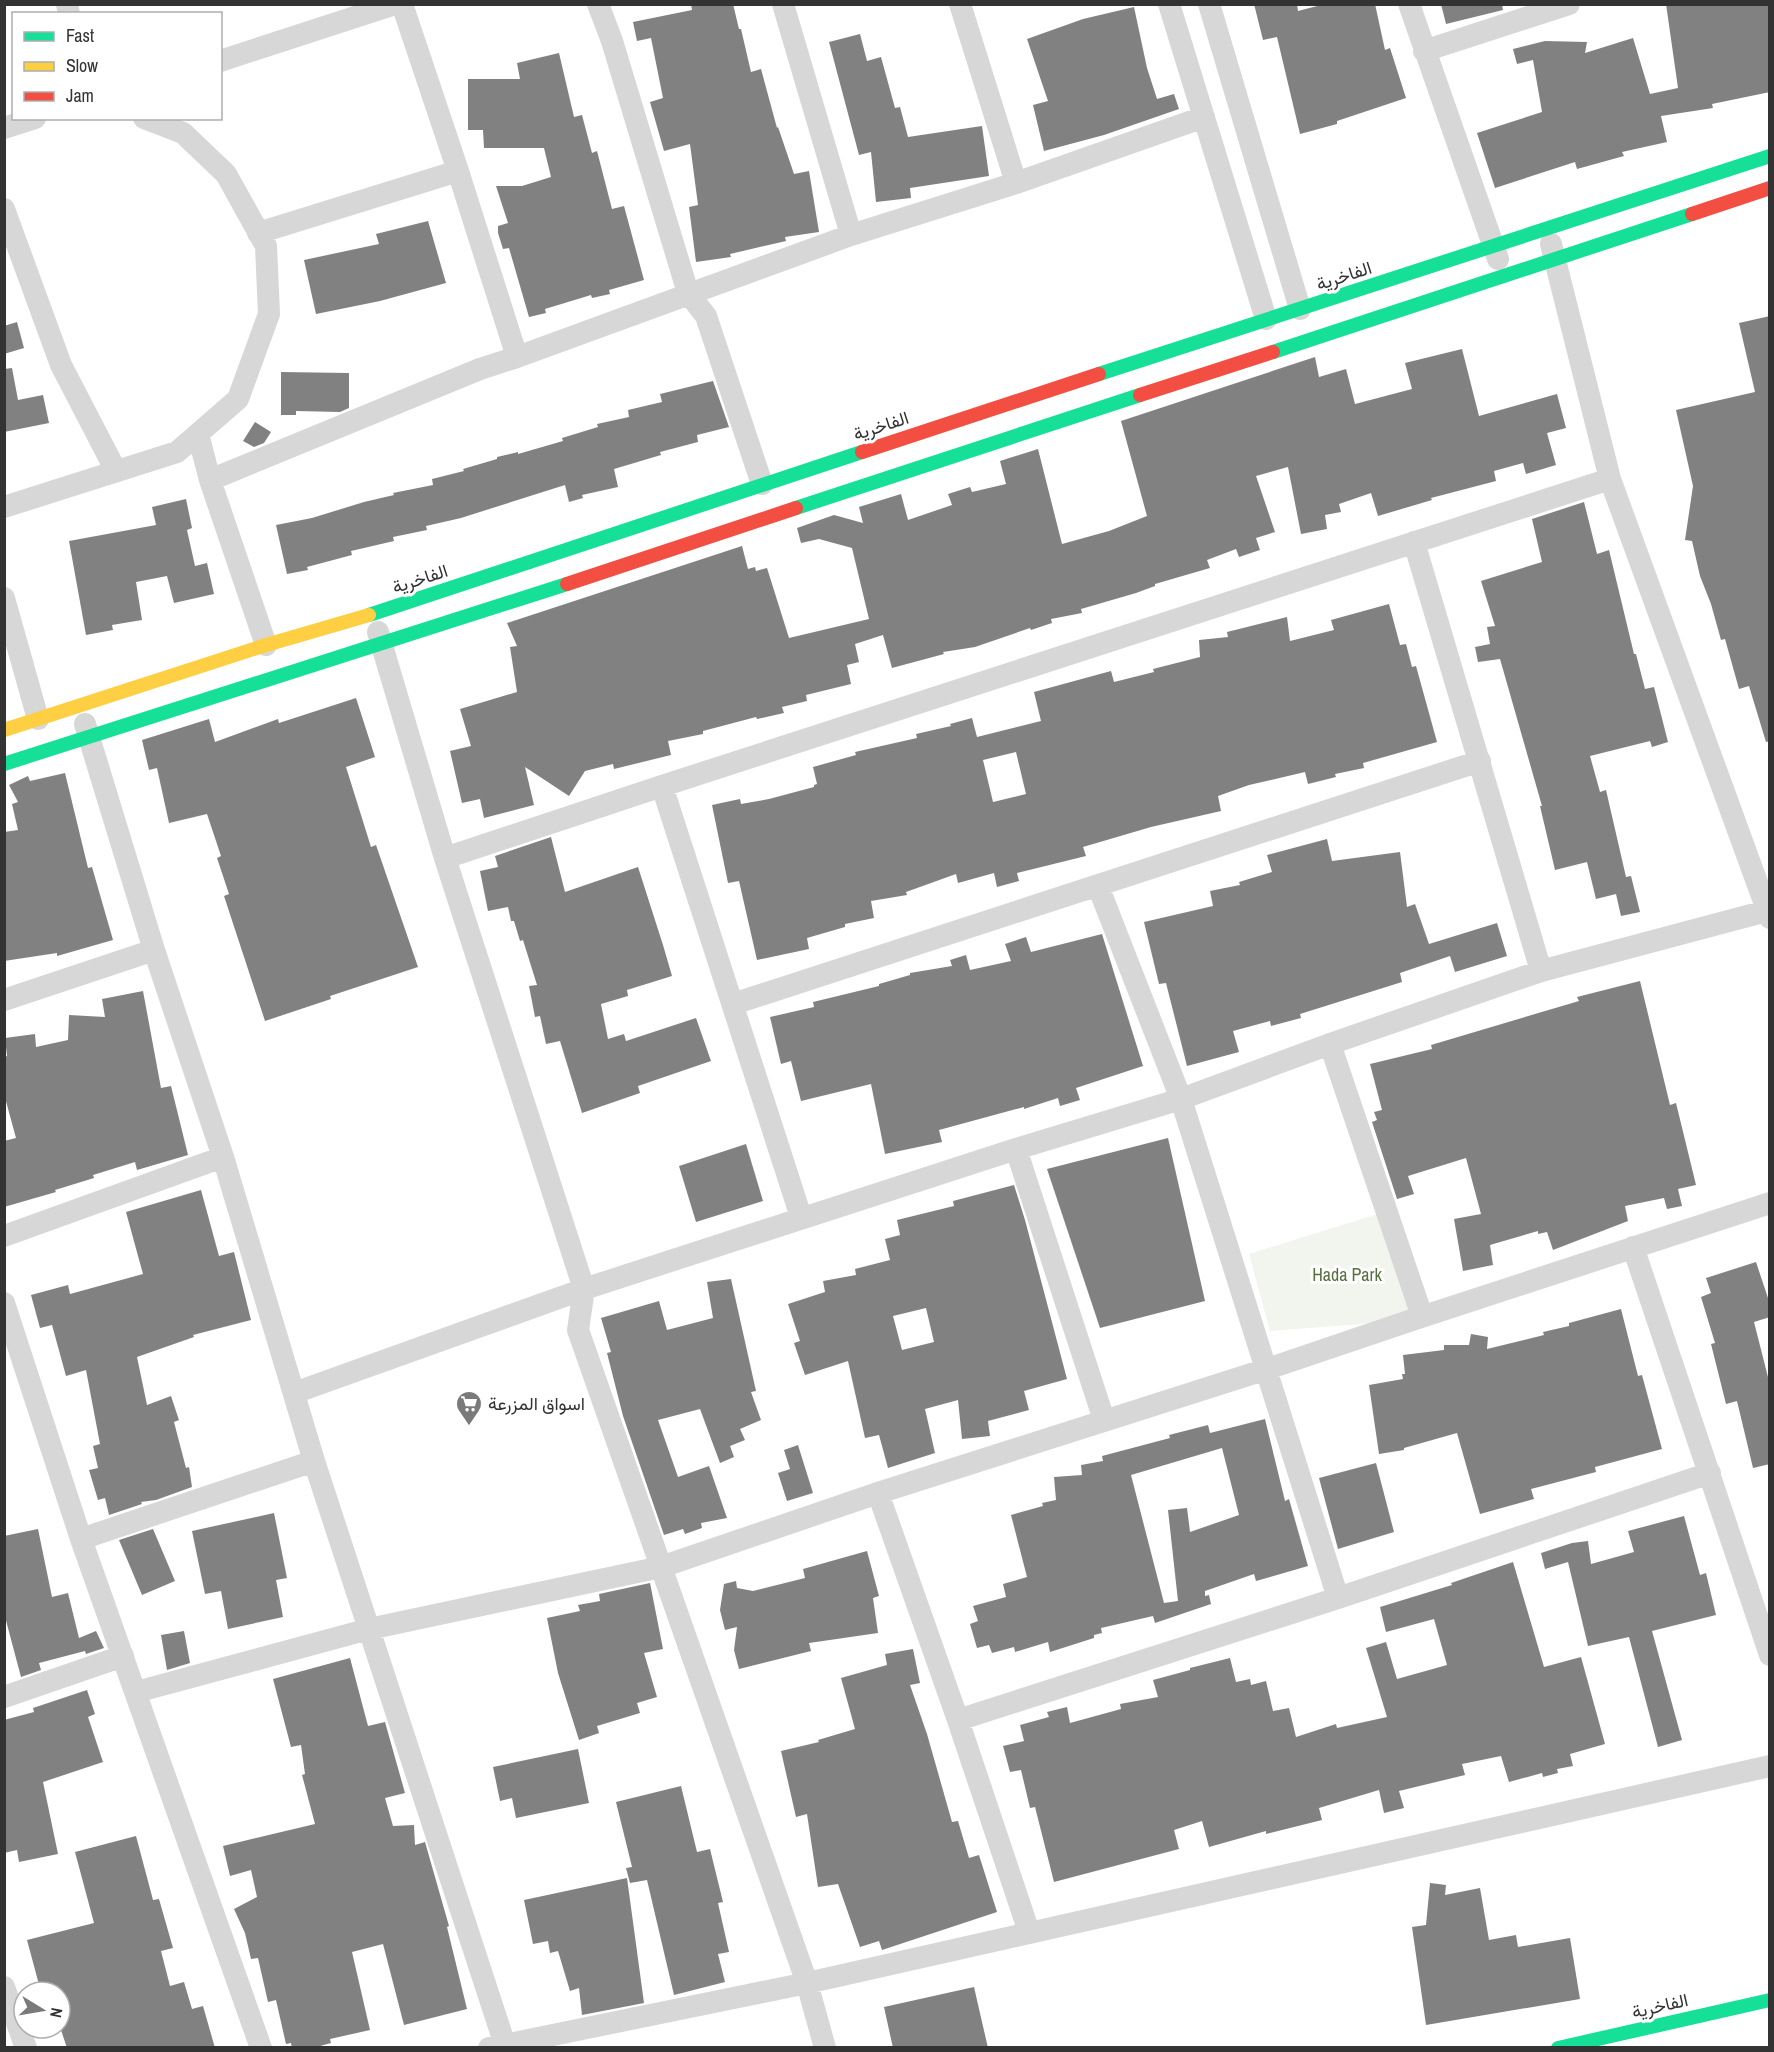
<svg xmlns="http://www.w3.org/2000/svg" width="1774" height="2052" font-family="'Archivo Narrow',Vazirmatn,sans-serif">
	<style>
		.green { fill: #f1f5ed }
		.building { fill: #818181; fill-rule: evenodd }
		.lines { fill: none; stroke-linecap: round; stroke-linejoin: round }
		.street { stroke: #d7d7d7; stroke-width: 22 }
		.fast { stroke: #16e098; stroke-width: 14 }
		.slow { stroke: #ffcf43; stroke-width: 14 }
		.jam { stroke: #f24e42; stroke-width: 14 }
		.labels { text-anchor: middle; stroke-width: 6; stroke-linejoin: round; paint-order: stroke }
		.street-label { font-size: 18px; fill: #333; stroke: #fff }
		.park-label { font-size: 18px; fill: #56703f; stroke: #fff }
		.poi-label { font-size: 18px; fill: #333; stroke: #fff; text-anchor: start }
	</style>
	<rect width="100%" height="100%" fill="#fff"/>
	<path class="green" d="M1381 1213 1412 1320 1270 1331 1249 1254Z"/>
	<path class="building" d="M691 4H733L739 29H741L751 72 761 69 777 128 778 127 794 174 809 171 819 232 785 237 786 241 730 254 731 257 696 262 689 207 698 205 690 144 664 151 650 102 663 98 651 38 637 41 633 22 692 10Z
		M1254 4H1297L1298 11 1325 4H1375L1385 50 1390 48 1406 98 1337 121V124L1300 134 1277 37 1263 40Z
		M1441 4H1502L1503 10 1446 24Z
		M1666 4H1770V92L1712 104 1713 108 1661 116 1667 142 1622 152 1624 156 1577 169 1575 162 1495 188 1477 133 1542 112 1533 60 1517 64 1513 49 1545 41 1587 42 1585 53 1633 38 1650 94 1678 88Z
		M1134 7 1147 68 1157 99 1174 94 1179 109 1104 135 1044 151 1033 105 1048 101 1027 39 1083 19Z
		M860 34 867 61 881 57 895 108 900 107 908 137 982 126 989 176 910 188 911 198 876 202 871 152 859 155 829 42Z
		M559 53 574 117 582 115 592 153 597 151 612 209 624 206 644 280 609 290 610 294 592 298 591 295 545 309 546 313 529 317 509 248 503 249 498 233V226L508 223 496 186H522L551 177 544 148H484L483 130H468V79H520L517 63Z
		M428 221 446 283 380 301 316 314 304 260 379 244 376 234Z
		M1770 316V741L1766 742 1749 686 1739 689 1725 639 1721 640 1711 604 1700 576 1692 541 1685 540 1693 486 1676 410 1755 392 1739 323Z
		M17 322 24 348 4 354V326Z
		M1462 349 1479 416 1557 394 1566 428 1547 433 1556 465 1526 474 1523 463 1494 471 1496 481 1431 498 1432 500 1378 516 1371 493 1339 504 1341 512 1325 515 1327 529 1301 534 1288 467 1256 476 1275 532 1256 538 1260 550 1239 557 1236 549 1207 560 1210 568 1155 584V586L1136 593 1081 609 1082 613 1051 619 1052 623 1031 630 1030 628 975 647 943 652 944 654 892 668 883 635 855 644 859 662 847 665 851 684 806 695 807 701 782 707 784 713 757 719 756 717 703 731V734L668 741 671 755 614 769 613 764 585 771 569 796 525 767 534 805 484 818 480 799 462 803 450 751 471 746 460 709 517 692 510 647 517 646 507 623 742 546 748 569 755 567 756 571 767 568 789 638 869 619 852 548 819 539 801 543 797 528 834 515 863 523 859 507 901 494 908 520 952 505 948 494 970 487 972 492 1006 484 1000 461 1038 449 1062 544 1109 531 1147 516 1121 421 1315 357 1319 377 1346 369 1355 404 1412 389 1405 363Z
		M12 368 18 400 43 395 49 423 4 432V369Z
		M281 372 349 373V408L340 412 296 411V415H281Z
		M713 381 729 427 697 435 698 442 660 452 661 455 614 469 618 487 582 495 583 498 569 502 565 485 461 518 426 526 427 530 393 537 394 541 351 551 352 555 307 567 308 570 287 574 276 525 312 518 364 502 394 495 393 493 433 485 432 479 464 471 463 469 497 459V457L518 452V454L563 441 562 438 598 427 597 424 629 417 628 410 662 402 660 394Z
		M255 422 271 432 264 443 254 447 243 441Z
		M186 499 192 528 187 530 195 566 207 563 214 594 174 603 167 576 136 582 142 620 112 625 113 630 86 635 69 541 156 525 152 507Z
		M1584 502 1597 554 1609 550 1634 654H1636L1645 689 1654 687 1668 742 1652 747 1650 741 1590 756 1600 792 1606 790 1626 877 1631 876 1640 912 1621 916 1616 894 1596 899 1587 862 1555 870 1540 806H1542L1500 659 1478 662 1475 647 1490 644 1487 627 1495 626 1481 581 1542 562 1532 519Z
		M1389 604 1400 645 1406 644 1412 667 1416 666 1437 742 1363 763 1364 768 1335 774 1336 777 1308 784 1305 772 1249 785 1218 796 1221 811 1151 827 1083 847 1086 856 1017 873 1019 881 997 887 994 873 958 883 956 874 906 892 907 895 871 901 874 918 845 924V927L807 938 809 949 757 960 739 881 728 883 712 805 740 799 741 804 769 799 814 787V785L817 784 813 767 856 755 855 752 917 738 916 734 951 726 950 724 972 718 977 737 1041 721 1034 692 1111 671 1114 682 1154 672 1153 669 1200 657 1199 640 1228 637 1227 632 1287 617 1290 641 1334 630 1331 620ZM1016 752 1026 794 993 802 983 760Z
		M356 698 375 757 346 767 371 847 376 845 418 967 330 996 331 999 265 1021 224 896 229 894 217 858 221 856 207 814 169 823 157 768 149 770 142 740 209 719 215 742 278 719 279 723Z
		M65 773 88 868 92 867 113 940 57 956V953L4 961V832L18 830 12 804 18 802 9 785 28 776 30 781Z
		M551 837 565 892 638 867 663 945 672 976 627 990 628 996 601 1004 608 1039 624 1034 626 1041 696 1018 711 1061 638 1086 640 1093 582 1113 560 1041 546 1044 540 1016 535 1017 529 986 537 985 523 940 520 941 514 921H511L508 907 488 911 480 871 498 867 495 856Z
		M1327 839 1332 861 1400 852 1407 907 1415 904 1429 944 1497 923 1507 956 1455 972 1450 956 1400 973 1402 982 1300 1014 1301 1018 1271 1026 1270 1021 1233 1031 1239 1052 1187 1066 1166 983 1159 984 1144 922 1213 906 1210 891 1240 885 1239 882 1272 872 1267 855Z
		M1102 934 1143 1066 1076 1088 1080 1100 1060 1106 1058 1098 1024 1109V1107L939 1130 942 1142 885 1154 871 1084 801 1101 791 1061 781 1064 770 1017 814 1007 813 1002 879 986V984L910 975V973L952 966 950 960 966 955 970 970 1011 961 1005 944 1026 937 1031 952Z
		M1640 981 1670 1105 1676 1103 1696 1185 1678 1189 1682 1206 1667 1209 1664 1198 1625 1206 1628 1221 1553 1250 1547 1232 1538 1234V1231L1490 1245 1493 1265 1463 1271 1454 1219 1481 1214 1466 1158 1408 1176 1414 1194 1397 1199 1372 1122 1377 1120 1374 1112 1382 1110 1370 1064 1432 1049 1431 1045 1579 1001 1577 997Z
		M143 991 161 1088 171 1086 188 1155 137 1170 135 1162 93 1175 94 1178 55 1190 56 1192 4 1207V1141L16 1138 4 1094V1057L7 1056 5 1038 35 1034 36 1047 68 1040 69 1015 105 1017 102 999Z
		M1168 1138 1205 1301 1100 1328 1047 1169Z
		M746 1144 763 1201 696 1222 679 1166Z
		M1014 1185 1025 1220 1067 1379 1024 1391 1029 1410 988 1421 990 1436 962 1439 958 1400 925 1409 935 1453 888 1468 879 1435 865 1438 848 1361 805 1375 794 1343 800 1341 788 1304 825 1292 823 1281 856 1275 855 1269 890 1260 885 1239 900 1235 897 1220 954 1206 953 1201ZM926 1308 934 1342 902 1350 893 1316Z
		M201 1190 219 1256 234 1252 251 1320 193 1335 194 1337 137 1357 147 1405 171 1396 179 1420 174 1422 186 1468 189 1467 192 1487 156 1500 141 1502 142 1504 109 1515 105 1498 98 1500 89 1470 98 1468 93 1446 100 1444 86 1370 66 1376 52 1325 40 1328 31 1295 68 1285 70 1294 143 1274 126 1212Z
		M1756 1262 1770 1304V1317L1754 1322 1770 1385V1464L1753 1468 1737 1401 1726 1404 1711 1344 1715 1343 1701 1297 1711 1293 1706 1278Z
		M731 1279 756 1391 751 1392 761 1420 740 1429 745 1440 730 1446 734 1457 720 1463 700 1409 658 1420 678 1477 709 1466 727 1518 701 1523 702 1528 685 1534 683 1529 664 1535 623 1416 607 1353 611 1352 601 1318 659 1301 667 1330 713 1318 707 1282Z
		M1621 1309 1638 1376 1642 1375 1662 1449 1595 1467 1596 1472 1531 1489 1534 1499 1480 1514 1457 1433 1404 1448V1450L1379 1454 1369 1385 1403 1379 1402 1374H1405L1403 1355 1444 1350V1345H1469L1471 1334 1488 1337 1487 1349 1544 1335 1543 1332 1569 1326V1323Z
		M1265 1419 1285 1501 1289 1499 1308 1566 1256 1581 1254 1574 1205 1591V1596L1209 1595 1211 1604 1155 1623 1153 1616 1101 1628 1102 1633 1094 1635V1638L1050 1652 1048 1642 1015 1652 1014 1647 992 1653 989 1645 977 1648 970 1624 978 1621 973 1606 1006 1597 1003 1584 1027 1577 1011 1515 1043 1506 1042 1503 1056 1500 1054 1477 1082 1475 1081 1465 1103 1461 1102 1456 1170 1438 1169 1435 1208 1425 1210 1433ZM1222 1448 1239 1515 1190 1532 1187 1508 1168 1510 1178 1601 1164 1603 1131 1475Z
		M798 1445 813 1493 787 1501 778 1473 790 1469 784 1450Z
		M1376 1463 1394 1532 1338 1549 1319 1478Z
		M274 1513 287 1578 276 1580 283 1617 228 1629 221 1591 205 1594 192 1531Z
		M1684 1516 1700 1575 1706 1573 1716 1615 1652 1631 1682 1740 1658 1747 1629 1637 1588 1646 1568 1562 1545 1569 1541 1553 1572 1543 1588 1541 1591 1564 1634 1552 1628 1531Z
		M38 1529 52 1597 68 1593 79 1638 96 1631 104 1648 86 1654 85 1651 39 1663 41 1670 21 1677 4 1613V1536Z
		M153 1529 175 1581 142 1595 119 1540Z
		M867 1551 879 1596 873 1598 878 1633 809 1643 811 1651 739 1669 734 1650 737 1627 725 1630 720 1610 724 1584 736 1581 737 1588 753 1591 805 1578 803 1569Z
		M1513 1562 1544 1667 1581 1657 1605 1744 1570 1754 1573 1766 1557 1769 1558 1773 1543 1777 1542 1773 1509 1782 1501 1756 1462 1764 1465 1775 1399 1791 1404 1808 1384 1813 1379 1790 1319 1808 1322 1820 1266 1834V1831L1209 1847 1202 1821 1174 1830 1179 1849 1054 1882 1035 1807 1030 1808 1021 1770 1010 1772 1003 1746 1024 1741 1020 1725 1049 1717 1047 1712 1067 1707 1070 1723 1121 1709 1120 1704 1158 1697 1153 1680 1190 1670V1668L1230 1658 1236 1682 1250 1679 1251 1685 1266 1681 1273 1711 1289 1708 1296 1737 1336 1724 1337 1728 1387 1717 1366 1648 1386 1642 1397 1679 1447 1665 1434 1619 1386 1632 1380 1607 1452 1585 1451 1583Z
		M650 1583 663 1649 644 1653 657 1697 637 1703 640 1713 597 1726 599 1733 579 1740 558 1673 547 1618 580 1611 578 1605 600 1601 599 1594Z
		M184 1631 190 1663 167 1670 161 1635Z
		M913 1649 920 1683 910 1685 927 1734 952 1822 958 1821 969 1858 979 1855 997 1912 882 1950 879 1941 860 1947 838 1884 818 1887 807 1814 796 1817 781 1751 819 1742 818 1740 855 1729 841 1678 887 1665 885 1654Z
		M350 1658 368 1726 385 1722 405 1793 385 1798 393 1826 414 1825 415 1845 425 1842 449 1926 447 1927 467 2009 404 2025 383 1944 352 1952 370 2030 330 2039 331 2043 313 2048H292L291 2043 286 2044 276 2000 268 2002 258 1958 251 1959 245 1933 234 1909 257 1897 251 1870 230 1876 223 1846 315 1824 302 1775 305 1774 301 1745 291 1747 273 1679Z
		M87 1690 95 1714 88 1717 103 1762 43 1782 58 1854 19 1862 17 1850 4 1853V1720L34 1712 33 1708Z
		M578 1749 589 1803 516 1818 512 1798 500 1801 493 1767Z
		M681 1786 697 1852 710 1849 723 1902 718 1903 729 1952 718 1954 725 1982 674 1995 647 1880 630 1883 626 1868 632 1867 616 1802Z
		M136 1836 153 1900 159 1899 173 1948 161 1951 170 1986 184 1982 192 2009 203 2006 215 2048H67L60 2027V1992H41L27 1940 94 1923 75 1852Z
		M627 1878 644 2003 582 2015 579 1988 570 1991 558 1951 550 1953 548 1941 533 1944 524 1900Z
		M1430 1883 1446 1885 1445 1895 1480 1888 1489 1940 1516 1935 1518 1947 1570 1938 1580 1999 1426 2025 1412 1927 1426 1925Z
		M974 1987 988 2048H893L884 2007Z"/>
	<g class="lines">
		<path class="street" d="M67 4 69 14
			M402 4 458 171 517 357
			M598 4 612 41 688 293 706 316 762 484
			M783 4 851 235
			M960 4 1016 183
			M1169 4 1266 319
			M1209 4 1300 309
			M1409 4 1498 259
			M1424 51 1569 4
			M220 61 395 4
			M4 128 35 118
			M4 209 61 365 116 471
			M258 233 458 171
			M1551 244 1610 479 1770 918
			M198 434 210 480 266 645
			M210 480 480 369 517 357 851 235 1016 183 1204 117
			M4 507 177 452 238 399 269 314 266 246 226 174 183 133 144 118
			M1414 542 1541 971
			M4 598 38 719
			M378 632 445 858 584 1289 578 1330 807 1983 825 2048
			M85 724 154 950 223 1157 314 1461 506 2048
			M662 786 801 1217
			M445 858 662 786 1610 479
			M1098 886 1181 1099 1338 1598
			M4 1000 154 950
			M733 1004 1480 761
			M1330 1044 1422 1316
			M1016 1149 1104 1420
			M4 1236 223 1157
			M1633 1247 1770 1655
			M4 1303 81 1539 261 2048
			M294 1393 584 1289 1016 1149 1181 1099 1330 1044 1541 971 1770 910
			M878 1493 958 1720 1029 1932
			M81 1539 314 1461
			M136 1692 369 1629 661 1567 878 1493 1267 1369 1412 1320 1770 1203
			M4 1697 123 1656
			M958 1720 1338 1598 1710 1473
			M4 1987 26 2048
			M489 2048 807 1983 1770 1766"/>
		<path class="fast" d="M1273 352 1692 214
			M1099 374 1770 156
			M796 508 1140 395
			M369 615 862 452
			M4 764 567 584
			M1558 2048 1770 2000"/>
		<path class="slow" d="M4 730 266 645 369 615"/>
		<path class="jam" d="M1692 214 1770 188
			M1140 395 1273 352
			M862 452 1099 374
			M567 584 796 508"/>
	</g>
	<defs>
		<symbol id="supermarket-pin" viewBox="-11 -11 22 30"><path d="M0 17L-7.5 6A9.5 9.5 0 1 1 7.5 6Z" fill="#7a7a7a" stroke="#fff"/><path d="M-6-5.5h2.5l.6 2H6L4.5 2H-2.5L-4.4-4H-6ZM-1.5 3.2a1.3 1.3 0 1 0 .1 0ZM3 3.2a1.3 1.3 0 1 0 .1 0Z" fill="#fff"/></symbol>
	</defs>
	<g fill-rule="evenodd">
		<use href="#supermarket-pin" x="454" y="1389" width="30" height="40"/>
	</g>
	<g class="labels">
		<g class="street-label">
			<text transform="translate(1344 276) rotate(-18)" y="6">الفاخرية</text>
			<text transform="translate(881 426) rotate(-18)" y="6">الفاخرية</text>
			<text transform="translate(420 579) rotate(-18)" y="6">الفاخرية</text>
			<text transform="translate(1660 2006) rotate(-13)" y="6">الفاخرية</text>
		</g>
		<g class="park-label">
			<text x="1347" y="1281">Hada Park</text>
		</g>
		<g class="poi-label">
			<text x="488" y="1410">اسواق المزرعة</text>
		</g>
	</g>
	<rect width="1774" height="2052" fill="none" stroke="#333333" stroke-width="12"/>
	<rect x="12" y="12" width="210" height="108" fill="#ffffff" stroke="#adadad" stroke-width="1.5"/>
	<rect x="24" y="32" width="30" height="9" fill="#16e098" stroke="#adadad" stroke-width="1.5"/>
	<text x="66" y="42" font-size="18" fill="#333333">Fast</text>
	<rect x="24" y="62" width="30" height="9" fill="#ffcf43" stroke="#adadad" stroke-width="1.5"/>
	<text x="66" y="72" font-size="18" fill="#333333">Slow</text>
	<rect x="24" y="92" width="30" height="9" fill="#f24e42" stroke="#adadad" stroke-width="1.5"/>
	<text x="66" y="102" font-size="18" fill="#333333">Jam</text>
	<g transform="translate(42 2010) rotate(101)"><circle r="28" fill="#ffffff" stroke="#adadad" stroke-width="1.5"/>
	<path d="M0-4.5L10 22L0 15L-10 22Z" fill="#7a7a7a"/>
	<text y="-9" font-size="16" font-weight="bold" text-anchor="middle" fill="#333333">N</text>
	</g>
</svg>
